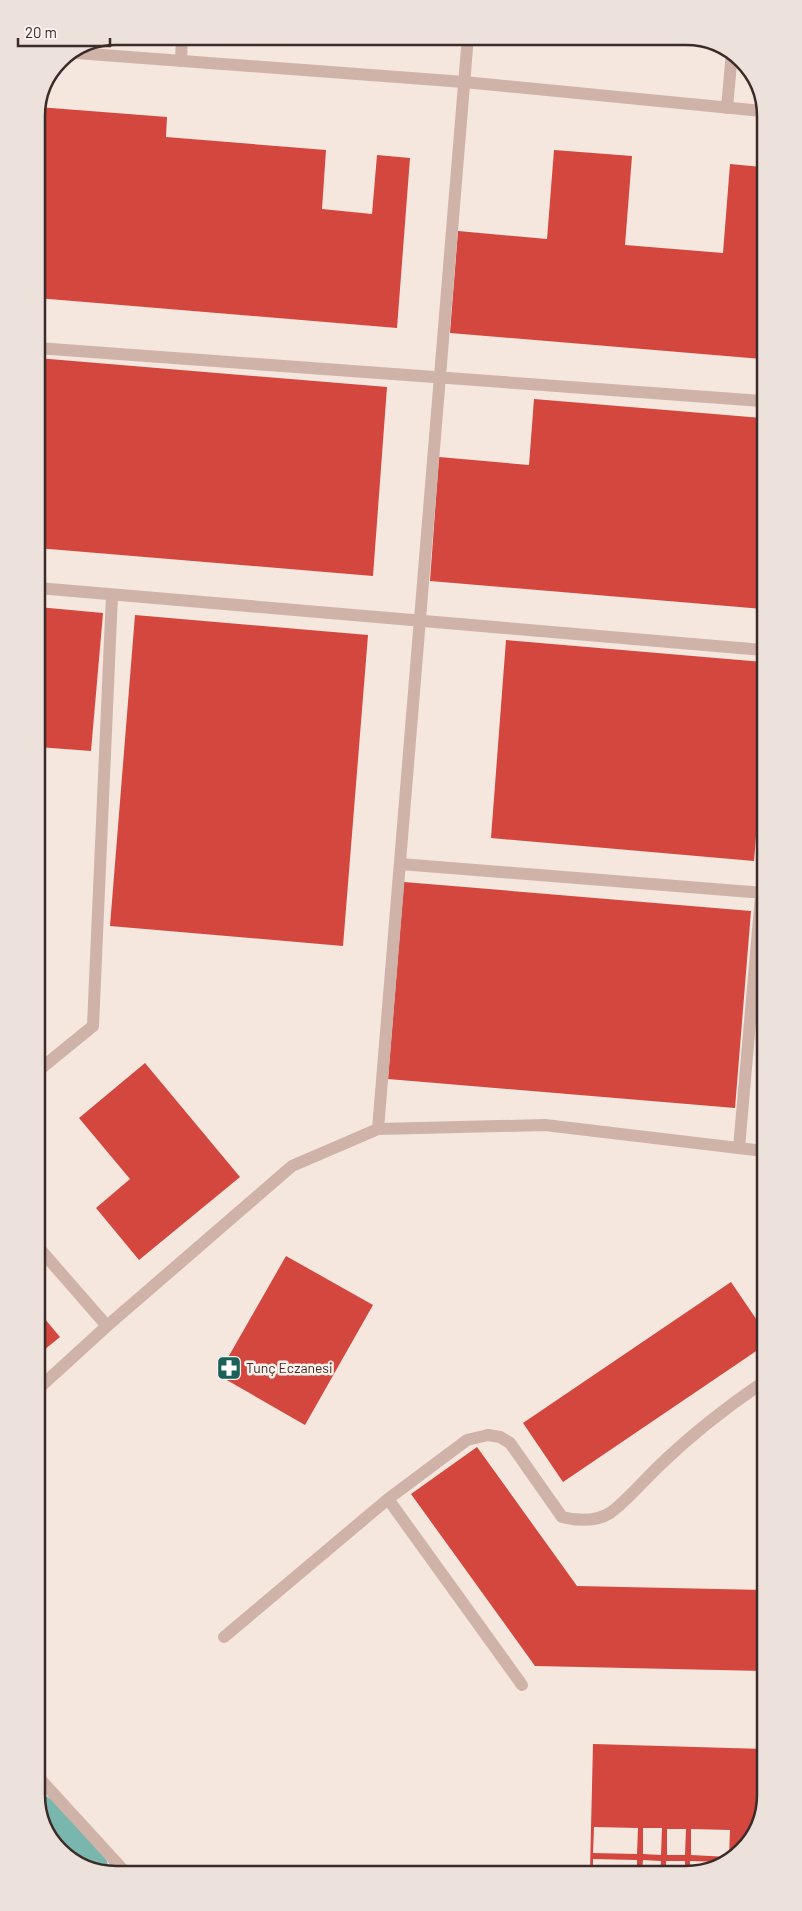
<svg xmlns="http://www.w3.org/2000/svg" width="802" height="1911" font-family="Barlow,sans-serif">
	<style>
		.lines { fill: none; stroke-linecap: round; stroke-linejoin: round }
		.canal { stroke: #79b6ad; stroke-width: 32 }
		.building { fill: #d3473e; fill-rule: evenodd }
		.lane { stroke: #cfb2a8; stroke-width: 12 }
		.street { stroke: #cfb2a8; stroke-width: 12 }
		.labels { text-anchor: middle; stroke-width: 5; stroke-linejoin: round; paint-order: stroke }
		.poi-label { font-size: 14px; fill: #3b2b29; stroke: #fcf1eb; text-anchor: start }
		.rim { fill: none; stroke: #3b2b29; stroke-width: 2.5 }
	</style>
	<rect width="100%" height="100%" fill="#f5e6de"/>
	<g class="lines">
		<path class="canal" d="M40 1811 92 1867"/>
	</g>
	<path class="building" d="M38 107 167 117 166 137 326 150 322 209 372 214 377 155 410 158 397 328 37 298 36 111Z
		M554 150 632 156 625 245 723 253 730 164 762 167V359L450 333 458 231 547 239Z
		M37 358 387 387 373 576 37 548Z
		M534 399 762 418 763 609 430 581 439 457 529 465Z
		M38 607 103 613 91 751 38 747Z
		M135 615 368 635 343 946 110 926Z
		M506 640 763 662V749L754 861 491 838Z
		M404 882 751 911 735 1108 388 1079Z
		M145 1063 240 1177 139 1260 96 1208 130 1179 79 1118Z
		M763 1092H764V1111L761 1110Z
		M286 1256 373 1305 305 1425 218 1375Z
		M731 1282 765 1332V1345L563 1482 523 1423Z
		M39 1312 60 1337 39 1354Z
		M477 1447 577 1586 765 1590V1671L535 1666 411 1494Z
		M593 1744 766 1749V1795L749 1843 723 1862 690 1861V1871H685V1861H666V1871H660L661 1861 643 1860 642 1871H637V1860L593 1859V1871H590ZM594 1827 638 1828 637 1854 593 1853ZM643 1828H662L661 1855 643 1854ZM667 1829H686L685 1855H667ZM691 1829 730 1830 729 1857 691 1855Z"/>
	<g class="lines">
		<path class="lane" d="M181 61 182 36
			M727 108 732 52
			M37 348 762 401
			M38 588 763 650
			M400 864 764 893
			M39 1070 93 1026 112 595
			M378 1129 468 36
			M739 1148 763 873
			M388 1499 522 1685
			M224 1637 388 1499 467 1440 488 1435 500 1437 510 1443 562 1517C578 1521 595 1522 610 1513 626 1502 645 1479 660 1465 692 1434 728 1406 765 1381"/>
		<path class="street" d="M76 53 464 82 762 111
			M39 1248 107 1326
			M39 1388 107 1326 292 1166 378 1129 545 1125 764 1151
			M40 1779 127 1874"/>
	</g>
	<defs>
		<symbol id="pharmacy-square" viewBox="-11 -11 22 22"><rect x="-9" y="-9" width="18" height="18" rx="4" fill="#196259" stroke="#fcf1eb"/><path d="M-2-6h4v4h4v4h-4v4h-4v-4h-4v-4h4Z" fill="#fff"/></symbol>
	</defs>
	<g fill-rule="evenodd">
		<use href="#pharmacy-square" x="215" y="1354" width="28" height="28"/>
	</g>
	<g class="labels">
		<g class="poi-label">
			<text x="246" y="1373">Tunç Eczanesi</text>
		</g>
	</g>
	<path d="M0 0H802V1911H0ZM116 45H686A71 71 0 0 1 757 116V1795A71 71 0 0 1 686 1866H116A71 71 0 0 1 45 1795V116A71 71 0 0 1 116 45Z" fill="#ede1db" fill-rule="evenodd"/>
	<path class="rim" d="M116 45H686A71 71 0 0 1 757 116V1795A71 71 0 0 1 686 1866H116A71 71 0 0 1 45 1795V116A71 71 0 0 1 116 45Z"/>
	<path d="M18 38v8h92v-8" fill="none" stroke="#3b2b29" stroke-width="2.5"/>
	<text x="25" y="38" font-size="15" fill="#3b2b29" stroke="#fcf1eb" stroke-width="4" paint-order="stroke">20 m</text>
</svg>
